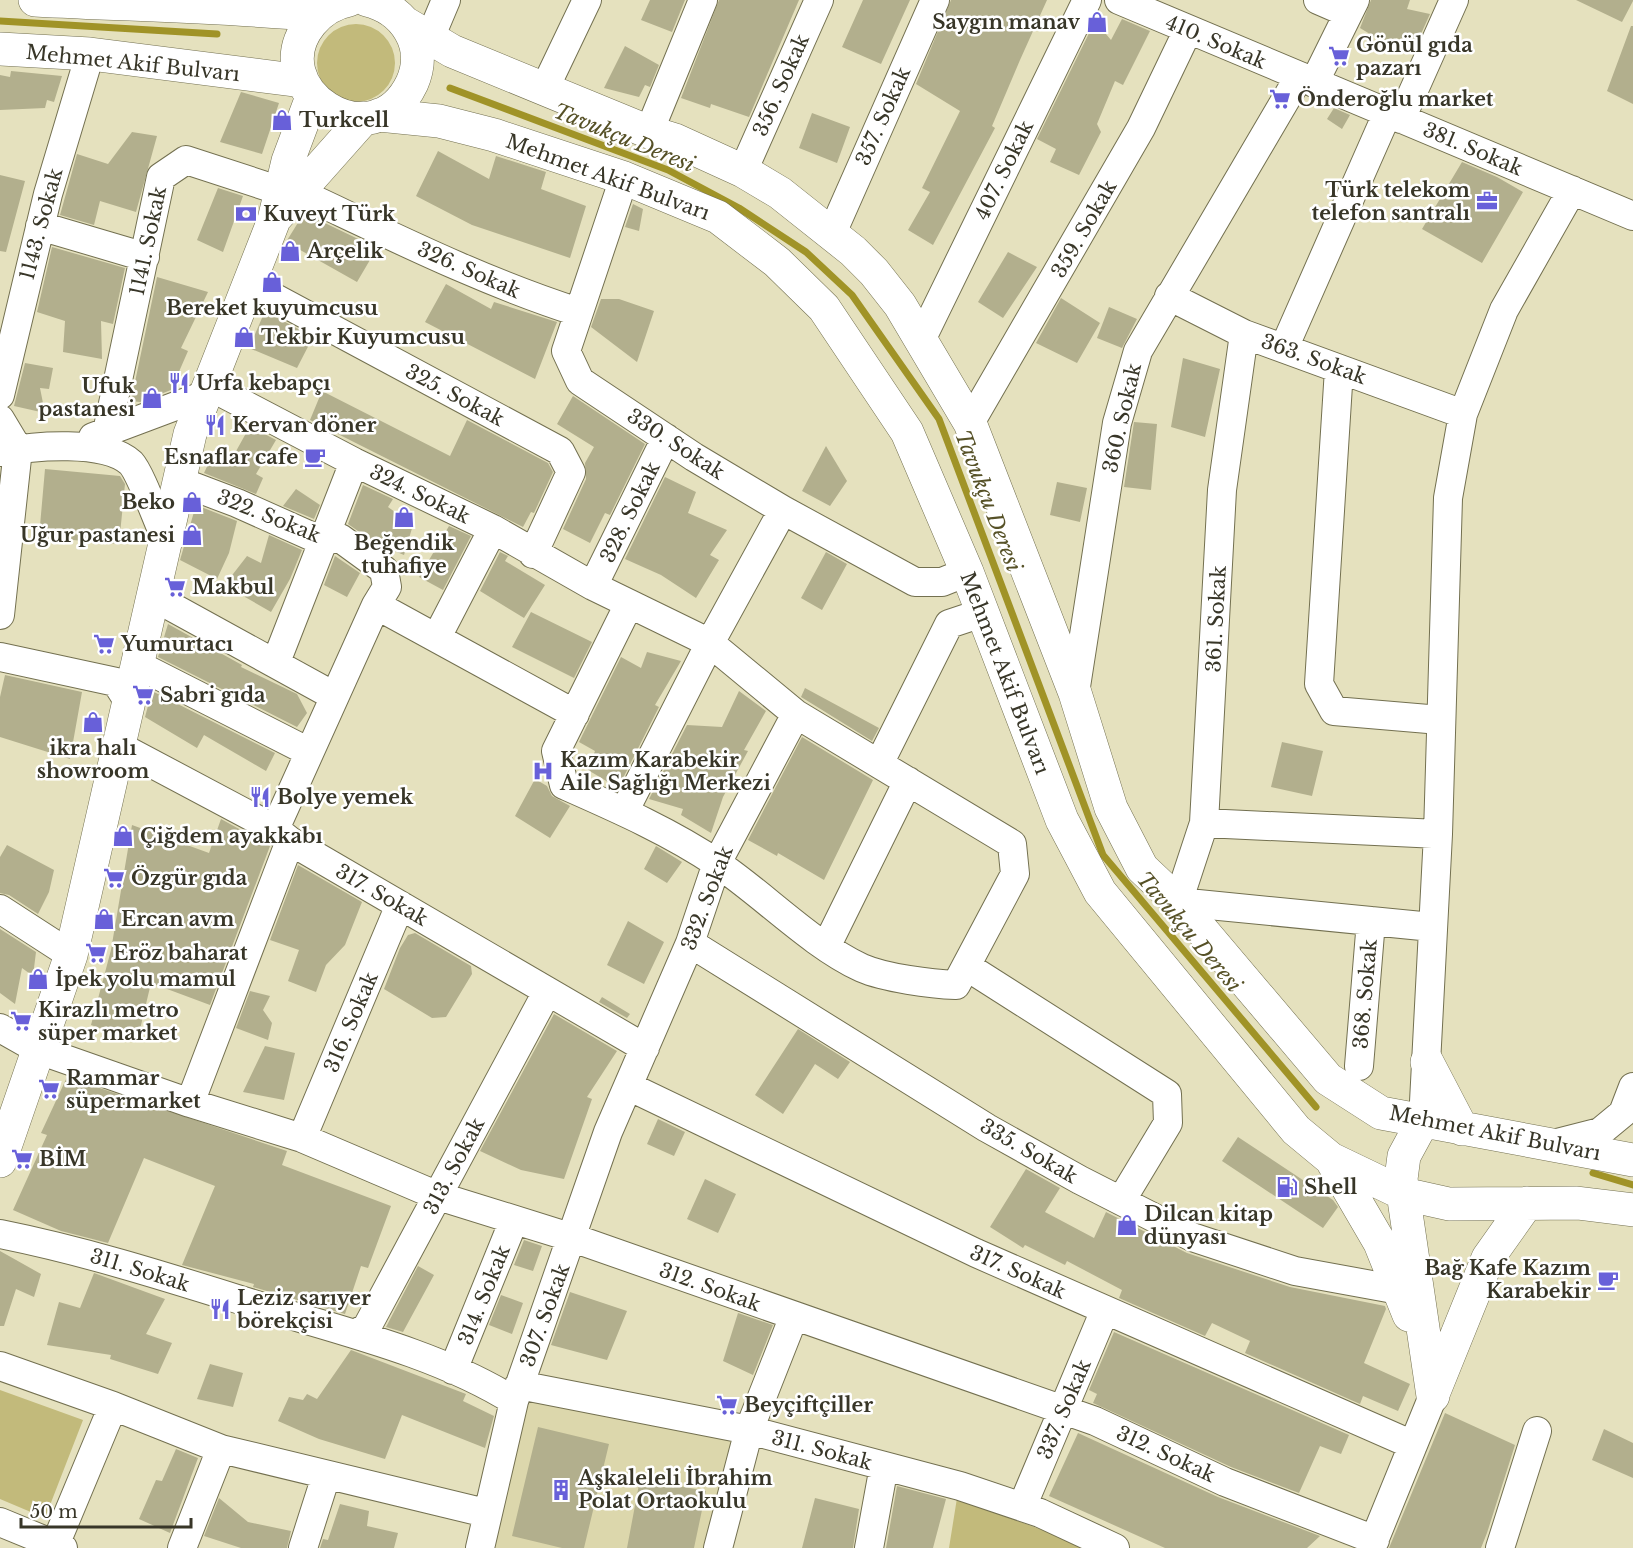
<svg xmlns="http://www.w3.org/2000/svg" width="1633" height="1548" font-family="'Libre Baskerville',serif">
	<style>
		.built { fill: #dcd7ac }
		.green { fill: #c2ba7b }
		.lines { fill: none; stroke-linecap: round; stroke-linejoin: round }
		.stream { stroke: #a09327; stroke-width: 7 }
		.building { fill: #b2af8d }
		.minor-casing { stroke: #737050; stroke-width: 30 }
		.major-casing { stroke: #737050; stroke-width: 34 }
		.minor { stroke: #fff; stroke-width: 28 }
		.major { stroke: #fff; stroke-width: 33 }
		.labels { text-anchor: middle; stroke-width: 5; stroke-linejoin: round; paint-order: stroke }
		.poi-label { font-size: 20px; font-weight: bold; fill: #383628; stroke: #fff; text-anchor: start }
		.street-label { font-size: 20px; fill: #383628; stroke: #fff }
		.water-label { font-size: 21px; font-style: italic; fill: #565127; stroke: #fff }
	</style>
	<rect width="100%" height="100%" fill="#e5e1be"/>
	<path class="built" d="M524 1396 739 1439 709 1548H491Z"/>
	<path class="green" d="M317 63a39 39 0 1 1 78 0a39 39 0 1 1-78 0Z
		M0 1390 83 1420 45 1518 0 1499Z
		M957 1498 1090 1548H949Z"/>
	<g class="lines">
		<path class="stream" d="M0 21 217 34
			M450 88 668 170 739 208 806 252 852 295 939 419 1103 855 1316 1107
			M1593 1173 1633 1185"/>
	</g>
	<path class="building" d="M650 0H685L672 32 641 20Z
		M719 0H799L749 117 711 104 710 108 681 98Z
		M863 0H910L881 64 842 47Z
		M951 0H1047L1020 60 992 126 995 128 933 245 908 230 930 192 922 188 960 111 916 84Z
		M1371 0H1410L1407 9 1430 14 1416 45 1396 38 1393 48 1360 28Z
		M1576 0H1633V1L1622 22Z
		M1122 19 1150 31 1123 85 1115 81 1097 124 1101 132 1079 175 1050 162 1056 149 1037 139 1095 21 1111 40Z
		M1631 26H1633V104L1607 91Z
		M625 46 659 65 650 87 645 85 639 97 604 88Z
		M11 71 62 76 54 102 47 100 45 108 0 110V75L10 77Z
		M241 92 279 103 262 154 220 142Z
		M1334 108 1350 115 1342 129 1327 119Z
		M812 113 850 127 837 163 799 148Z
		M132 132 157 136 136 212 100 201 94 225 60 215 77 154 108 164Z
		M438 151 489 179 496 156 546 172 541 189 586 206 570 258 472 225 416 196Z
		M1462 162 1497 177 1523 192 1482 263 1422 229Z
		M0 175 25 181 6 252 0 251Z
		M218 188 243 196 223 252 197 240Z
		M633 204 643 209 639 231 625 227Z
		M304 213 377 248 357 282 286 242Z
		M52 247 125 268 113 324 101 321 102 359 63 352 65 321 37 312Z
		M1008 252 1037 267 1003 318 978 302Z
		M157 277 208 292 181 348 188 351 171 390 140 402 131 401Z
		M446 284 491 309 494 302 557 322 535 379 425 322Z
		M1061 298 1100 323 1077 363 1036 343Z
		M601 299H619L654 311 637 362 591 327Z
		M1109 307 1137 319 1122 348 1097 338Z
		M265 311 313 337 297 368 249 348Z
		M1183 358 1220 369 1205 437 1171 427Z
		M25 363 53 368 49 389 40 388 45 413 14 406Z
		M322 391 450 456 467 420 548 463 553 472 534 513 531 512 523 527 310 420Z
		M573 396 645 444 610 515 605 513 590 543 563 529 586 479 585 463 594 447 557 424Z
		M1134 422 1157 424 1151 490 1124 487Z
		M250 426 276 440 256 474 263 478 256 494 204 473 213 454 230 462Z
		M826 446 847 481 830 506 802 491Z
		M45 469 120 476 125 484 119 544 39 537Z
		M665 477 696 492 688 513 727 530 710 555 719 560 696 598 661 575 625 559Z
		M1057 482 1087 488 1080 522 1050 515Z
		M363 485 393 499 388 507 413 525 404 555 375 543 348 524Z
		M296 489 320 505 314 519 283 506Z
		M196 505 237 521 229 553 217 579 180 560Z
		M449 526 471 536 443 590 419 577Z
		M269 535 302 550 290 579 271 612 245 597 247 594 226 583 247 556 261 563Z
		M500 552 508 556 505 561 545 585 524 618 480 591Z
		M826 552 847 564 822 610 801 598Z
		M335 556 360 573 347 597 324 585Z
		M531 612 592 642 574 678 512 647Z
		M168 624 242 665 241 667 297 694 307 713 297 727 158 657Z
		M647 652 681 661 655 705 659 707 618 788 588 770 595 751 579 742 621 657 641 668Z
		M5 675 82 692 70 759 0 737V697Z
		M805 688 879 728 872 741 806 700 801 697Z
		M152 691 275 753 266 771 204 735 197 748 145 717Z
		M739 691 766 711 744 750 748 751 723 797 711 833 681 815 683 809 649 799 687 725 722 727Z
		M802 737 873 780 824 880 778 853 777 856 748 840Z
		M1282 742 1323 751 1312 796 1271 787Z
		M535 779 547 786 552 796 570 806 550 838 515 816Z
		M221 819 270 846 210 1005 151 983 137 1042 91 1025 111 950 132 825 209 853Z
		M7 845 54 870 49 892 38 914 9 895 0 893V857Z
		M656 846 682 862 667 883 644 869Z
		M298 865 362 902 345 945 326 965 316 992 288 981 299 950 270 940Z
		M628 921 664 942 644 984 607 965Z
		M0 929 36 952 33 976 22 968 15 1004 0 993Z
		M415 933 471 966 472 974 446 1017 432 1018 384 989 400 948 408 935Z
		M250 991 270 996 263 1010 272 1023 268 1040 236 1028Z
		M602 997 630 1014 627 1018 599 1002Z
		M554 1014 617 1051 587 1097 592 1099 564 1179 521 1170 480 1151Z
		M798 1029 850 1062 838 1079 815 1064 783 1114 755 1095Z
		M265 1046 295 1053 284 1100 243 1092Z
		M67 1077 287 1151 282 1165 391 1206 368 1268 361 1266 345 1314 253 1287 254 1284 182 1265 215 1186 144 1158 108 1243 61 1231 13 1210 47 1135 41 1133Z
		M658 1119 685 1132 674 1156 647 1144Z
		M1238 1137 1333 1200 1338 1207 1323 1228 1222 1161Z
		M1026 1169 1060 1188 1045 1212 1094 1238 1106 1212 1187 1253 1290 1287 1385 1306 1386 1309 1364 1363 1410 1384 1398 1411 1363 1396 1360 1404 1245 1353 1250 1341 1212 1323 1205 1336 1119 1298 1122 1290 1067 1261 1065 1265 1025 1245 1023 1248 990 1227Z
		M705 1179 736 1194 718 1233 687 1219Z
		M524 1240 542 1246 533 1271 514 1265Z
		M0 1251 41 1274 34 1297 16 1289 4 1326H0Z
		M418 1266 434 1275 403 1332 386 1327Z
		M94 1273 165 1299 146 1334 172 1343 158 1374 110 1359 111 1355 47 1345 59 1302 80 1308Z
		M570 1292 627 1311 607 1360 551 1345Z
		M501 1295 523 1303 512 1334 489 1325Z
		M738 1313 773 1325 753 1375 723 1361Z
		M1114 1332 1349 1435 1341 1454 1320 1446 1299 1493 1231 1467 1093 1403 1097 1394 1089 1390Z
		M351 1350 466 1394 463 1401 494 1416 485 1448 402 1415 385 1459 319 1439 278 1421 289 1397 303 1400 307 1394 317 1399Z
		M210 1364 243 1373 233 1407 197 1399Z
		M1445 1413 1515 1445 1487 1533 1481 1548H1389Z
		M538 1427 609 1444 584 1548H562L512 1536Z
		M1604 1429 1633 1443V1478L1592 1460Z
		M1078 1433 1218 1497 1320 1536 1307 1548H1165L1049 1496Z
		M176 1449 198 1458 170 1533 139 1519 156 1480 162 1481Z
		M640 1479 706 1491 694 1548H627Z
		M897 1486 946 1499 933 1548H886Z
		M219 1498 248 1522 291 1531 287 1548H241L204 1536Z
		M815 1498 859 1509 853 1548H802Z
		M340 1504 369 1511 367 1526 398 1533 394 1548H320L323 1539 328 1540Z"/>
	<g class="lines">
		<defs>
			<path id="minor" d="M1119 0 1633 216
				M1318 0 1348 13
				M430 38 446 0
				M1314 83 1355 0
				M544 90 587 0
				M1401 119 1454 0
				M649 132 703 0
				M743 171 819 0
				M624 178 566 351 580 381 694 457 783 510 915 582H942L967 572
				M298 192C390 235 481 281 578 312
				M40 226 145 257
				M832 233 935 0
				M249 284 560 451 571 472 533 554
				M1169 296 1244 334 1463 414
				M1244 334 1222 490 1204 823 1178 902 1432 927
				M921 340 1087 0
				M1284 348 1387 114
				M1339 369 1319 684 1334 711 1440 720
				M209 386 354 462 493 529 593 586 710 643 796 714 1012 844 1015 874 956 985C931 984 885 978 862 968 812 945 764 895 718 864 671 832 616 808 564 785L556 751 629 604
				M0 395 48 194 90 54
				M0 419 18 449 0 615
				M970 423 1141 128 1188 30
				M107 432 161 177 186 160 281 191
				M93 437 205 395
				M0 452C33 446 105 439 131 463 141 474 158 523 166 539
				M179 481 237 503 322 541 340 538 384 570 387 587 376 605
				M593 586 666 438
				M152 596 334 696
				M437 637 493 529
				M0 657 116 682 128 701
				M276 662 354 462
				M136 664 309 752
				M1075 693 1117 423 1138 351 1299 77
				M117 745 275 829 290 841 645 1048
				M879 764 949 624 982 613
				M624 812 710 643 783 510
				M1204 823 1438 834
				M275 829 376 605 575 714
				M0 909 71 955
				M690 943 987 1128 1080 1180 1192 1237 1295 1271 1399 1290
				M827 945 908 781
				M966 966 1167 1094 1168 1123 1121 1201
				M0 1028 39 1050 190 1103 302 1138 438 1196 573 1238 1095 1421 1225 1482 1375 1540
				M1359 1066 1371 921
				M628 1086 976 1253 1413 1445
				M190 1103 290 841
				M1423 1121 1438 834 1448 498 1463 414 1504 310 1572 190
				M302 1138 400 905
				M1553 1144 1600 1132 1623 1113 1633 1087
				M0 1234C90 1252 176 1280 263 1307 346 1332 441 1355 514 1401
				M355 1334 367 1327 547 992
				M0 1366 113 1406 221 1449 486 1513
				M453 1370 514 1220
				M519 1385 749 1430 960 1486 1040 1513 1115 1548
				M1022 1507 1105 1310
				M0 1522 63 1548
				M55 1545 113 1406
				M182 1548 221 1449
				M303 1548 326 1476
				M480 1548 514 1401 608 1132 690 943 717 863 796 714
				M718 1548 749 1430 794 1316
				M869 1548 884 1466
				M1371 1548 1433 1396
				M1500 1548 1537 1431"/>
			<path id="major" d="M35 0C129 5 224 6 318 15
				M349 0C333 3 321 11 311 23 258 88 373 165 412 83 429 45 404 9 367 0
				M405 23 452 51 649 132 675 140 743 171 780 193 853 251 874 272 900 305 970 423 1075 693 1111 808 1142 868 1178 902 1328 1079 1381 1113 1633 1160
				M0 49 90 54 302 81
				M379 115 439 121 494 135 624 178 718 217 777 262 824 308 907 432 967 572 1062 820 1100 892 1296 1130 1331 1159 1404 1194 1449 1204 1577 1203 1633 1210
				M277 216 364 118
				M1427 1062 1462 1129
				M1423 1121 1404 1156 1401 1179 1433 1396
				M1331 1159 1380 1243 1409 1315
				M0 1161 71 955 190 434 274 220 288 161 312 97
				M1433 1394 1488 1258 1527 1203"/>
		</defs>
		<use href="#minor" class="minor-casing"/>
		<use href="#major" class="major-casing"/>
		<use href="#minor" class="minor"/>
		<use href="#major" class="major"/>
	</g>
	<defs>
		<symbol id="shop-bare" viewBox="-9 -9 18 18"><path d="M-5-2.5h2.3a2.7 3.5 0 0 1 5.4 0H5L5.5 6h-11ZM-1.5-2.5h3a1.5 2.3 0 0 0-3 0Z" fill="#6860d9" stroke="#fff" stroke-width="2.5" paint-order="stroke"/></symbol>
		<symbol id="supermarket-bare" viewBox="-9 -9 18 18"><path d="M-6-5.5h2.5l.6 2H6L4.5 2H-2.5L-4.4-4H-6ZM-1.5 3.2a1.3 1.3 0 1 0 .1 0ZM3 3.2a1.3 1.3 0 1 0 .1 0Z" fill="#6860d9" stroke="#fff" stroke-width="2.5" paint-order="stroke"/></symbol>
		<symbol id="office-bare" viewBox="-9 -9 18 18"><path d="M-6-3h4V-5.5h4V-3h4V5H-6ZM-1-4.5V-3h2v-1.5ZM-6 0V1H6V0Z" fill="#6860d9" stroke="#fff" stroke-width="2.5" paint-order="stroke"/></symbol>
		<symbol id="bank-bare" viewBox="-9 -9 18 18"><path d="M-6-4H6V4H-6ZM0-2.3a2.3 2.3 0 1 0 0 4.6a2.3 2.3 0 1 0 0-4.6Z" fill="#6860d9" stroke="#fff" stroke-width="2.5" paint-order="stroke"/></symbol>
		<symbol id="restaurant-bare" viewBox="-9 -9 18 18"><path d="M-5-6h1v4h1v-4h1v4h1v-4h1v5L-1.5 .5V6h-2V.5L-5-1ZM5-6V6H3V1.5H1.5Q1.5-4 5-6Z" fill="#6860d9" stroke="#fff" stroke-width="2.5" paint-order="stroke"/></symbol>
		<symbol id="cafe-bare" viewBox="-9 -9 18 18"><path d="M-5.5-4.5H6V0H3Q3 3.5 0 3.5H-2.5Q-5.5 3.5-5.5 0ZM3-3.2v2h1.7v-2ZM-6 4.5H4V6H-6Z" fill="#6860d9" stroke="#fff" stroke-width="2.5" paint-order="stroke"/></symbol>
		<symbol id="hospital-bare" viewBox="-9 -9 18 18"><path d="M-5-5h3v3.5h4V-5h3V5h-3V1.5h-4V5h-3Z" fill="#6860d9" stroke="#fff" stroke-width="2.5" paint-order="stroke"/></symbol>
		<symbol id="fuel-bare" viewBox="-9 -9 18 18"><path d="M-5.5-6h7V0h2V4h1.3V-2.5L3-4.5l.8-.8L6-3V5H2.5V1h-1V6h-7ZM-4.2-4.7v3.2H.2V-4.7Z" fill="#6860d9" stroke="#fff" stroke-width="2.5" paint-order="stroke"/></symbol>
		<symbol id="building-bare" viewBox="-9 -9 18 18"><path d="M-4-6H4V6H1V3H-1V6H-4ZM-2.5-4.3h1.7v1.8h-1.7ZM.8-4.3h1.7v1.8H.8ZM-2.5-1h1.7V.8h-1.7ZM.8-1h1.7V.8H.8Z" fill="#6860d9" stroke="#fff" stroke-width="2.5" paint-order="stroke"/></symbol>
	</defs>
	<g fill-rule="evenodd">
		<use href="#shop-bare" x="1082" y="7" width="30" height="30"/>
		<use href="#supermarket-bare" x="1324" y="41" width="30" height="30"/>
		<use href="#supermarket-bare" x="1265" y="84" width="30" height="30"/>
		<use href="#shop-bare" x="267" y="105" width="30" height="30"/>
		<use href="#office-bare" x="1472" y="186" width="30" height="30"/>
		<use href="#bank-bare" x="231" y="199" width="30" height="30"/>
		<use href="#shop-bare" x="275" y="236" width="30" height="30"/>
		<use href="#shop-bare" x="257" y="267" width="30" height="30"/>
		<use href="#shop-bare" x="229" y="322" width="30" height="30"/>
		<use href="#restaurant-bare" x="164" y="368" width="30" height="30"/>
		<use href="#shop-bare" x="137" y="383" width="30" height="30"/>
		<use href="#restaurant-bare" x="200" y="410" width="30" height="30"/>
		<use href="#cafe-bare" x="300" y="442" width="30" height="30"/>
		<use href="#shop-bare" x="177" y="487" width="30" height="30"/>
		<use href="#shop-bare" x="389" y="502" width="30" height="30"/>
		<use href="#shop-bare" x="177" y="520" width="30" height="30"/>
		<use href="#supermarket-bare" x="160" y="572" width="30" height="30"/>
		<use href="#supermarket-bare" x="89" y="629" width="30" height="30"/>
		<use href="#supermarket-bare" x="128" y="680" width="30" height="30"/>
		<use href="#shop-bare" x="78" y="707" width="30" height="30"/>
		<use href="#hospital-bare" x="528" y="756" width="30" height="30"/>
		<use href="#restaurant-bare" x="245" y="782" width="30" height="30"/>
		<use href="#shop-bare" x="108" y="821" width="30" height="30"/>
		<use href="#supermarket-bare" x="99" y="863" width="30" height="30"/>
		<use href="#shop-bare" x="89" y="904" width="30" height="30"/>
		<use href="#supermarket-bare" x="81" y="938" width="30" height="30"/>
		<use href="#shop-bare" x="23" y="964" width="30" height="30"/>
		<use href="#supermarket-bare" x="6" y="1006" width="30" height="30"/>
		<use href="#supermarket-bare" x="34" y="1074" width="30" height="30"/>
		<use href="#supermarket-bare" x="7" y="1144" width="30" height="30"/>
		<use href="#fuel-bare" x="1272" y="1172" width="30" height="30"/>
		<use href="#shop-bare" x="1112" y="1210" width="30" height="30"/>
		<use href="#cafe-bare" x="1593" y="1265" width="30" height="30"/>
		<use href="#restaurant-bare" x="205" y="1294" width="30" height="30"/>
		<use href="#supermarket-bare" x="712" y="1390" width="30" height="30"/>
		<use href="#building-bare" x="546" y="1475" width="30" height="30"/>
	</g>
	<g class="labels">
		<g class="poi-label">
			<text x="1080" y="29" text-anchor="end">Saygın manav</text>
			<text x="1356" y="52">Gönül gıda<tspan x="1356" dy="23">pazarı</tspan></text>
			<text x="1297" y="106">Önderoğlu market</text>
			<text x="299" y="127">Turkcell</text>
			<text x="1470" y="197" text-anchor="end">Türk telekom<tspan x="1470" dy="23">telefon santralı</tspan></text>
			<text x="263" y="221">Kuveyt Türk</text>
			<text x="307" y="258">Arçelik</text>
			<text x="272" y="315" text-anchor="middle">Bereket kuyumcusu</text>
			<text x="261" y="344">Tekbir Kuyumcusu</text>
			<text x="196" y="390">Urfa kebapçı</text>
			<text x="135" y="393" text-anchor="end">Ufuk<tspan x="135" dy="23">pastanesi</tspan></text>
			<text x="232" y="432">Kervan döner</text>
			<text x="298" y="464" text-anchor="end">Esnaflar cafe</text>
			<text x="175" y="509" text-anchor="end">Beko</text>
			<text x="175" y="542" text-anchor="end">Uğur pastanesi</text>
			<text x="404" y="550" text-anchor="middle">Beğendik<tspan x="404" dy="23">tuhafiye</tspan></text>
			<text x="192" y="594">Makbul</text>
			<text x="121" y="651">Yumurtacı</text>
			<text x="160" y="702">Sabri gıda</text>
			<text x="93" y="755" text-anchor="middle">ikra halı<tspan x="93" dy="23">showroom</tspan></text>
			<text x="560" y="767">Kazım Karabekir<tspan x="560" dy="23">Aile Sağlığı Merkezi</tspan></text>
			<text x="277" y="804">Bolye yemek</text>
			<text x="140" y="843">Çiğdem ayakkabı</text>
			<text x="131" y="885">Özgür gıda</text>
			<text x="121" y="926">Ercan avm</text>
			<text x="113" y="960">Eröz baharat</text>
			<text x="55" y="986">İpek yolu mamul</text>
			<text x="38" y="1017">Kirazlı metro<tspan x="38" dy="23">süper market</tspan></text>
			<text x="66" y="1085">Rammar<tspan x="66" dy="23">süpermarket</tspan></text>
			<text x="39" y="1166">BİM</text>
			<text x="1304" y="1194">Shell</text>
			<text x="1144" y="1221">Dilcan kitap<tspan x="1144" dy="23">dünyası</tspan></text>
			<text x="1591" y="1275" text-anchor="end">Bağ Kafe Kazım<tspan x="1591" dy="23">Karabekir</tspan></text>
			<text x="237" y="1305">Leziz sarıyer<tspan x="237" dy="23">börekçisi</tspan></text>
			<text x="744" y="1412">Beyçiftçiller</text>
			<text x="578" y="1485">Aşkaleleli İbrahim<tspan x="578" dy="23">Polat Ortaokulu</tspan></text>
		</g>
		<g class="street-label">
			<text transform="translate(1216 42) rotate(23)" y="7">410. Sokak</text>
			<text transform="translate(133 63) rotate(6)" y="7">Mehmet Akif Bulvarı</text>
			<text transform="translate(781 85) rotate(-66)" y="7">356. Sokak</text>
			<text transform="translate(883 116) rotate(-66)" y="7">357. Sokak</text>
			<text transform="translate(1473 149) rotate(23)" y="7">381. Sokak</text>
			<text transform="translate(1004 170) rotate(-64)" y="7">407. Sokak</text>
			<text transform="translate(608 177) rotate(20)" y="7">Mehmet Akif Bulvarı</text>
			<text transform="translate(41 224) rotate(-75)" y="7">1143. Sokak</text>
			<text transform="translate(1084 229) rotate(-60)" y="7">359. Sokak</text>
			<text transform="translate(148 241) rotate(-78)" y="7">1141. Sokak</text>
			<text transform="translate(469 270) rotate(24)" y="7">326. Sokak</text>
			<text transform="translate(1314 359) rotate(20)" y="7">363. Sokak</text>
			<text transform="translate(455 395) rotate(28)" y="7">325. Sokak</text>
			<text transform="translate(1122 418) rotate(-77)" y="7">360. Sokak</text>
			<text transform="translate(676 444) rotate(33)" y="7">330. Sokak</text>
			<text transform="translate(420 494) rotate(26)" y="7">324. Sokak</text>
			<text transform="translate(630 512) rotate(-64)" y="7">328. Sokak</text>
			<text transform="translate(269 516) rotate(22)" y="7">322. Sokak</text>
			<text transform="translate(1216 619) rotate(-87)" y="7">361. Sokak</text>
			<text transform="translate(1005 673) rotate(69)" y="7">Mehmet Akif Bulvarı</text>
			<text transform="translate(382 895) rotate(30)" y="7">317. Sokak</text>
			<text transform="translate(707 898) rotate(-69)" y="7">332. Sokak</text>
			<text transform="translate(1365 994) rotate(-85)" y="7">368. Sokak</text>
			<text transform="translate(351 1022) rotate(-67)" y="7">316. Sokak</text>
			<text transform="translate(1495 1133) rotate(11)" y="7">Mehmet Akif Bulvarı</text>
			<text transform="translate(1029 1151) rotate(30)" y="7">335. Sokak</text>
			<text transform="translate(454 1166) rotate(-62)" y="7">313. Sokak</text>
			<text transform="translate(140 1270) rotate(17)" y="7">311. Sokak</text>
			<text transform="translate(1018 1272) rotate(24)" y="7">317. Sokak</text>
			<text transform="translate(710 1287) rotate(20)" y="7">312. Sokak</text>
			<text transform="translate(484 1295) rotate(-68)" y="7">314. Sokak</text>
			<text transform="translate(545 1315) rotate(-70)" y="7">307. Sokak</text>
			<text transform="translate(1064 1409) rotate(-67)" y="7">337. Sokak</text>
			<text transform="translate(822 1450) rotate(15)" y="7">311. Sokak</text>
			<text transform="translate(1166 1454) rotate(25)" y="7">312. Sokak</text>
		</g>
		<g class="water-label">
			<text transform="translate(624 138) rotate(22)" y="7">Tavukçu Deresi</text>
			<text transform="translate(988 501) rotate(69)" y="7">Tavukçu Deresi</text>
			<text transform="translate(1189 932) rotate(50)" y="7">Tavukçu Deresi</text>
		</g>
	</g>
	<path d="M21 1518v9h170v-9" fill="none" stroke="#383628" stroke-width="3"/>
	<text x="30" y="1518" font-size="18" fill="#383628" stroke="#ffffff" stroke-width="4.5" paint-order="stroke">50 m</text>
</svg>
